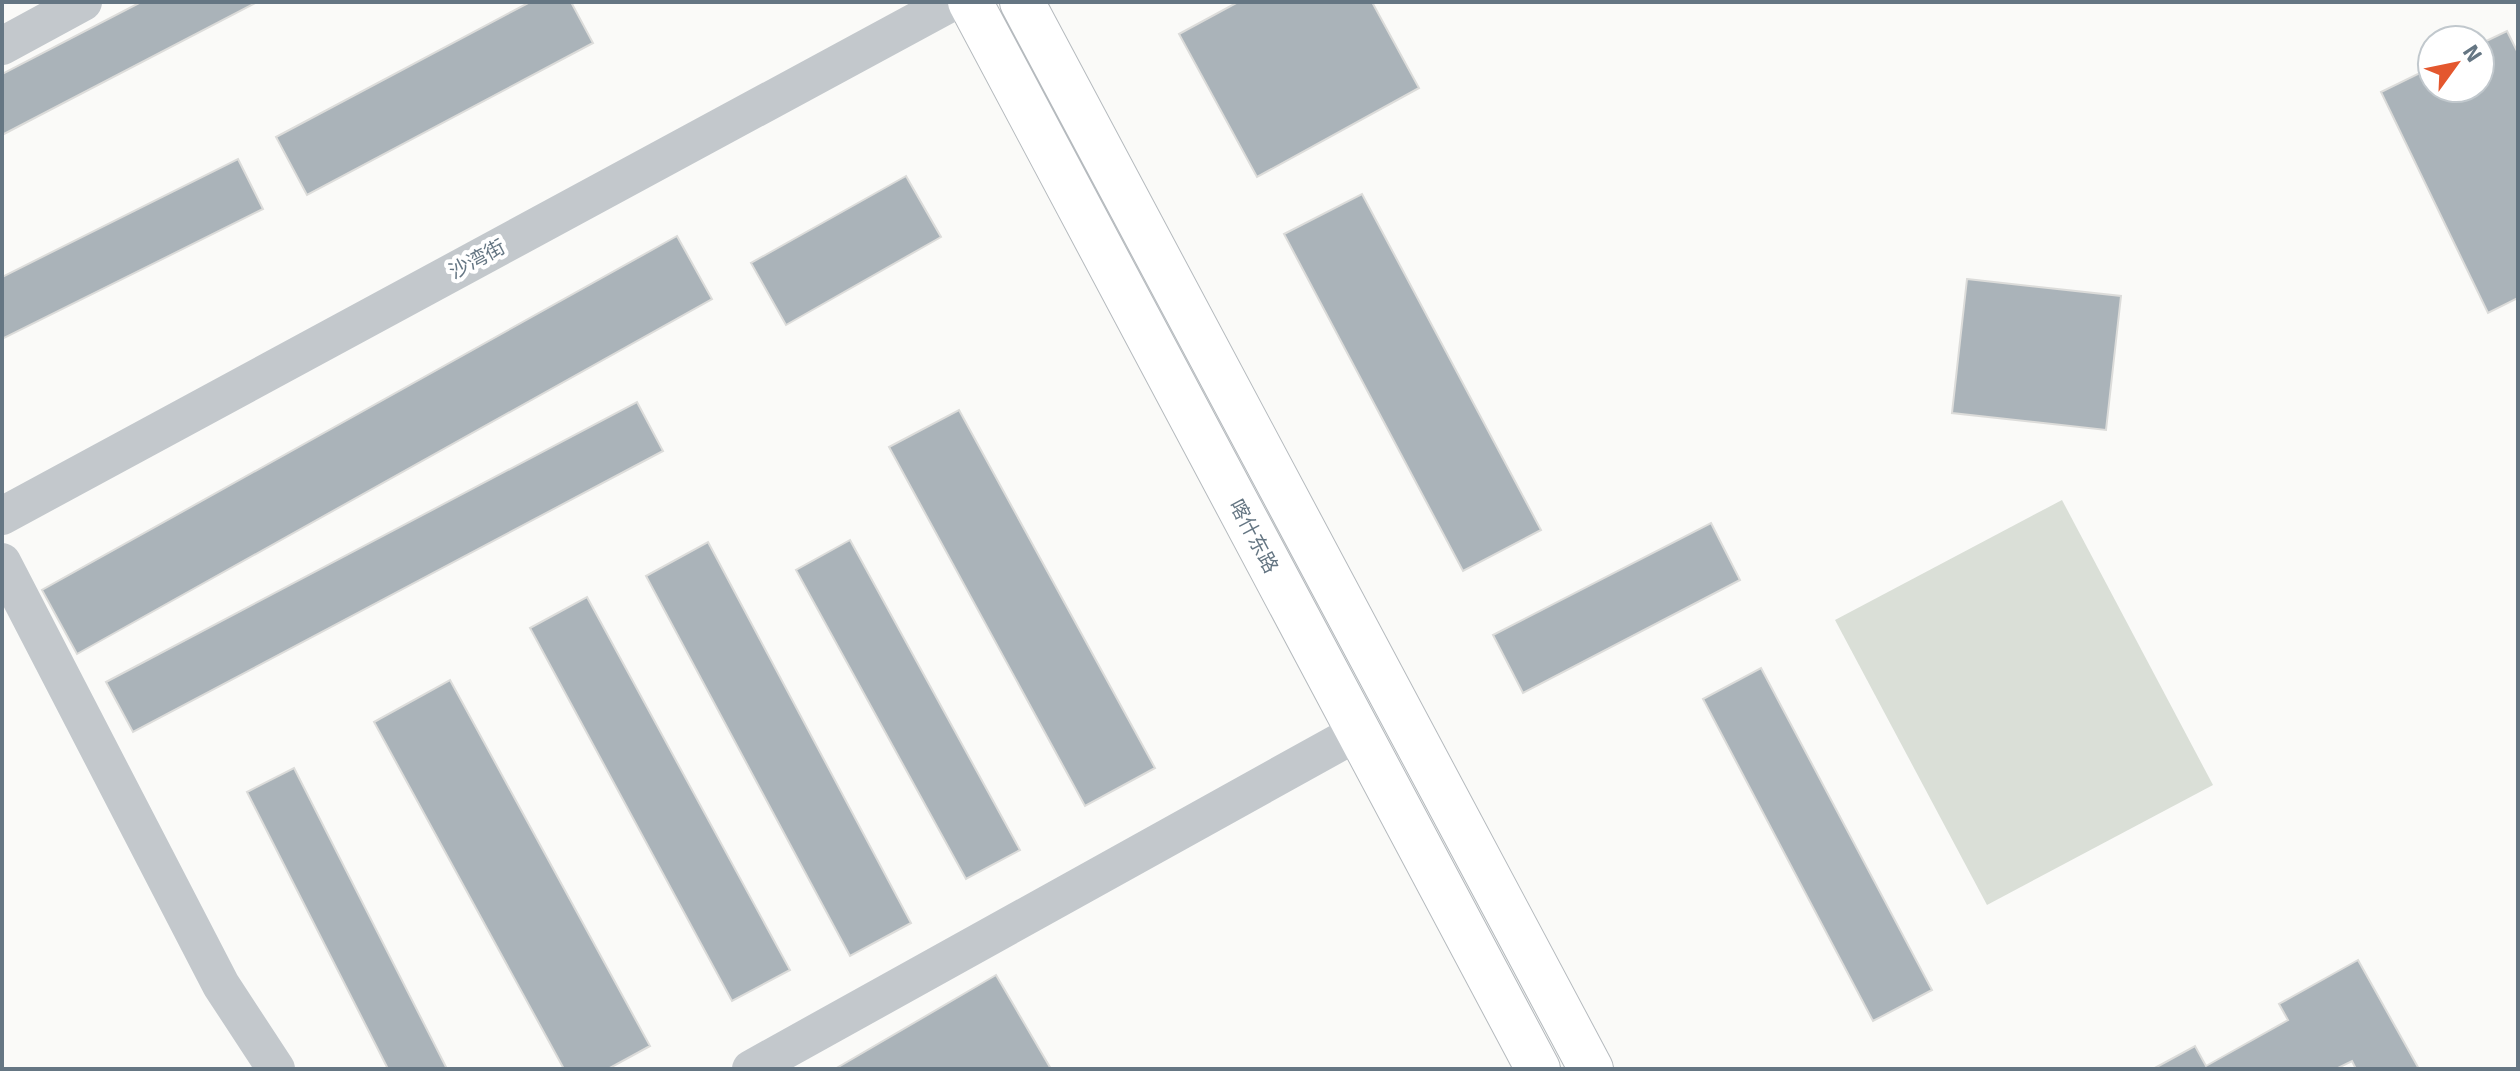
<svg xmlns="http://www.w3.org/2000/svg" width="2520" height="1071" font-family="Signika,'Noto Sans SC',sans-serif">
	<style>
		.green { fill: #dadfd7 }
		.building { fill: #aab3b9; stroke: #dcdcda; stroke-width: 2 }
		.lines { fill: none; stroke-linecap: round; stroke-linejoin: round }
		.major-casing { stroke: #b5babe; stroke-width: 46 }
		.minor { stroke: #c3c8cc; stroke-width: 38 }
		.major { stroke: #fff; stroke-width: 44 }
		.labels { text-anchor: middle; stroke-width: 8; stroke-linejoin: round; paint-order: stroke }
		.street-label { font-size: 20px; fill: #657683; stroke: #fff }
	</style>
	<rect width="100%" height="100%" fill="#fafaf8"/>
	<path class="green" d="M2062 500 2213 785 1987 905 1835 620Z"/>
	<path class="building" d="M141 2H257L2 135V74Z
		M530 2H571L593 43 307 195 276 137Z
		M1238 2H1372L1419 88 1257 177 1179 34Z
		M2507 31 2518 53V298L2488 313 2381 92 2432 67V88H2480V44Z
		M238 159 263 209 2 339V277Z
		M906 176 941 237 786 325 751 263Z
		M1362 194 1541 530 1463 571 1284 234Z
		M677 236 712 299 77 654 42 590Z
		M1967 279 2121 296 2106 430 1952 413Z
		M637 402 663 451 133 732 106 682Z
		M959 410 1155 768 1085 806 889 447Z
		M1711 523 1740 580 1523 693 1493 635Z
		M850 540 1020 850 966 879 796 570Z
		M708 542 911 923 850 956 646 576Z
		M587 597 790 970 732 1001 530 628Z
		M1761 668 1932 990 1873 1021 1703 699Z
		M450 680 650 1046 608 1069H564L374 722Z
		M294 768 447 1069H388L247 792Z
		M2358 960 2419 1069H2356L2352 1061 2336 1069H2153L2195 1046 2206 1066 2288 1020 2279 1004Z
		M996 975 1051 1069H835Z"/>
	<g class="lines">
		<defs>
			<path id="major" d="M970 2 1538 1069
				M1022 2 1591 1069"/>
		</defs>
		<use href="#major" class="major-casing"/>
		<path class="minor" d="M2 46 83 2
			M2 516 952 2
			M2 562 221 985 276 1069
			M751 1069 1358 732"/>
		<use href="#major" class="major"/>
	</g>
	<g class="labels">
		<g class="street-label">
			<text transform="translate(477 259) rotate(-28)" y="7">沙湾街</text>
			<text transform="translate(1254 536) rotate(62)" y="7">喀什东路</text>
		</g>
	</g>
	<rect width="2520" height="1071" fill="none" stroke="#657683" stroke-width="8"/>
	<g transform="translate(2456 64) rotate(57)"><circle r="38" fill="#ffffff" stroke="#c1c8cd" stroke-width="2"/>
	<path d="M0-6L14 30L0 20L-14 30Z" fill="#e4572e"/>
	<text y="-12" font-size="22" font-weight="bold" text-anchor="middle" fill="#657683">N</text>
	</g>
</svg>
